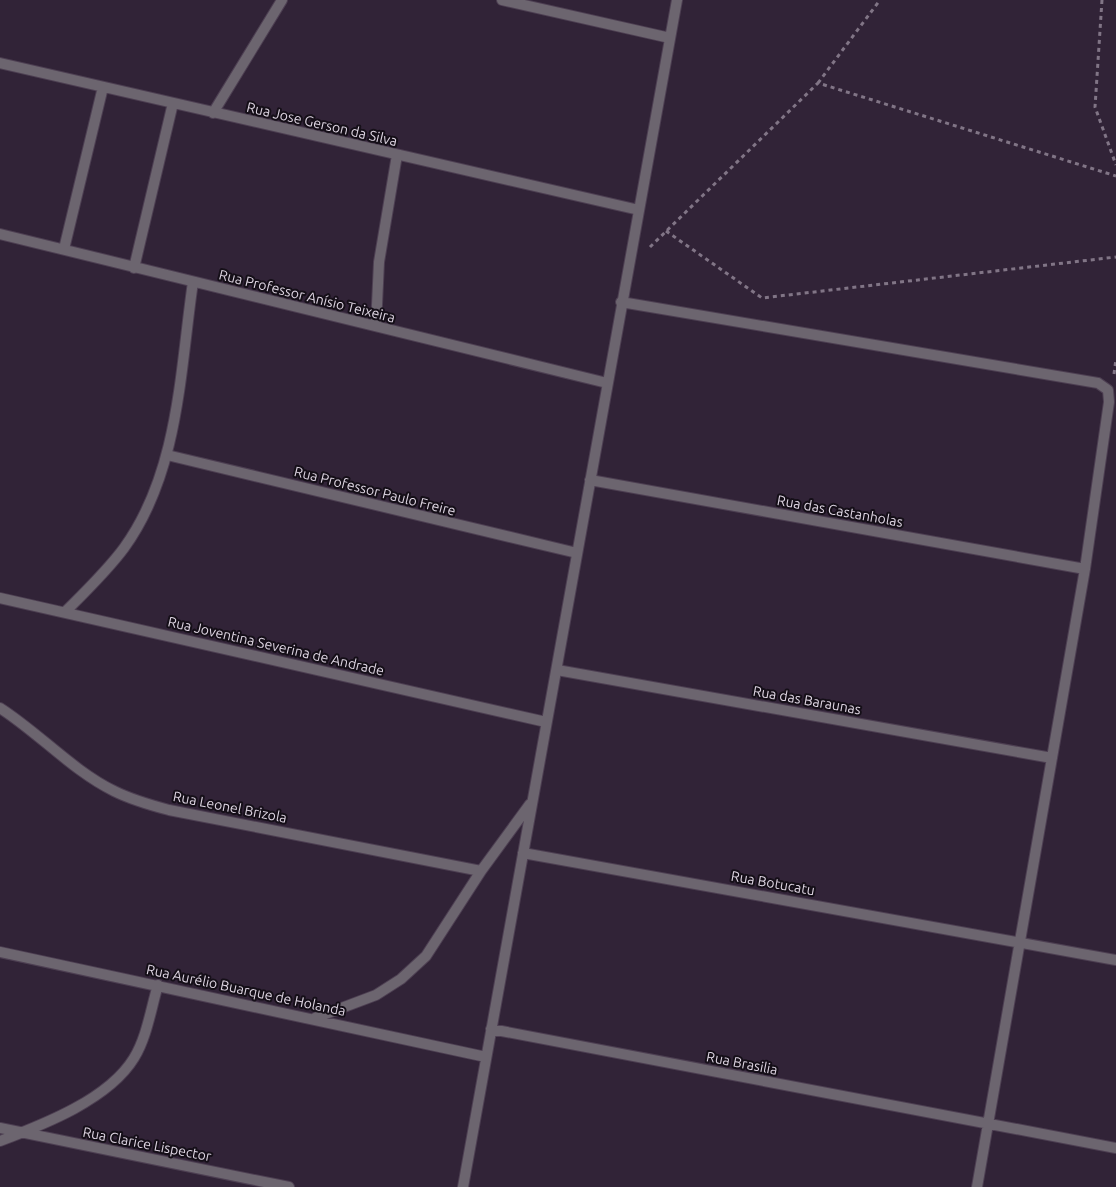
<svg xmlns="http://www.w3.org/2000/svg" width="1116" height="1187" font-family="Ubuntu,sans-serif">
	<style>
		.lines { fill: none; stroke-linecap: round; stroke-linejoin: round }
		.minor-casing { stroke: #4d3f52; stroke-width: 12 }
		.path { stroke: #817586; stroke-width: 3; stroke-dasharray: 4 4; stroke-linecap: butt }
		.minor { stroke: #6c656f; stroke-width: 10 }
		.labels { text-anchor: middle; stroke-width: 4; stroke-linejoin: round; paint-order: stroke }
		.street-label { font-size: 14px; fill: #ded5e2; stroke: #150f18 }
	</style>
	<rect width="100%" height="100%" fill="#312337"/>
	<g class="lines">
		<defs>
			<path id="minor" d="M502 0 670 38
				M0 63 639 210
				M213 113 282 0
				M0 234 607 383
				M64 249 103 87
				M134 268 173 103
				M621 302 1098 383 1108 390 1109 402 1085 569 977 1187
				M376 326 379 262 397 155
				M167 455 577 553
				M590 480 1085 569
				M0 598 546 722
				M65 612C85 592 107 571 124 548 179 472 180 371 193 282
				M557 670 1052 758
				M0 708C39 733 73 771 114 791 132 800 150 805 169 810L481 871
				M523 853 1116 960
				M0 952 486 1057
				M315 1018 376 995 401 979 426 956 481 871 530 804
				M491 1029 1116 1148
				M0 1128 289 1187
				M0 1141C45 1124 109 1099 134 1058 147 1037 151 1008 158 985
				M463 1187 677 0"/>
		</defs>
		<use href="#minor" class="minor-casing"/>
		<path class="path" d="M1102 0 1095 107 1116 165
			M818 83 880 0
			M666 231 762 298 1116 257
			M650 247 818 83 1116 176
			M1114 374 1116 359"/>
		<use href="#minor" class="minor"/>
	</g>
	<g class="labels">
		<g class="street-label">
			<text transform="translate(322 124) rotate(13)" y="5">Rua Jose Gerson da Silva</text>
			<text transform="translate(307 296) rotate(14)" y="5">Rua Professor Anísio Teixeira</text>
			<text transform="translate(375 491) rotate(14)" y="5">Rua Professor Paulo Freire</text>
			<text transform="translate(840 511) rotate(10)" y="5">Rua das Castanholas</text>
			<text transform="translate(276 646) rotate(13)" y="5">Rua Joventina Severina de Andrade</text>
			<text transform="translate(807 700) rotate(10)" y="5">Rua das Baraunas</text>
			<text transform="translate(230 807) rotate(11)" y="5">Rua Leonel Brizola</text>
			<text transform="translate(773 883) rotate(10)" y="5">Rua Botucatu</text>
			<text transform="translate(246 990) rotate(12)" y="5">Rua Aurélio Buarque de Holanda</text>
			<text transform="translate(742 1063) rotate(11)" y="5">Rua Brasilia</text>
			<text transform="translate(147 1144) rotate(11)" y="5">Rua Clarice Lispector</text>
		</g>
	</g>
</svg>
